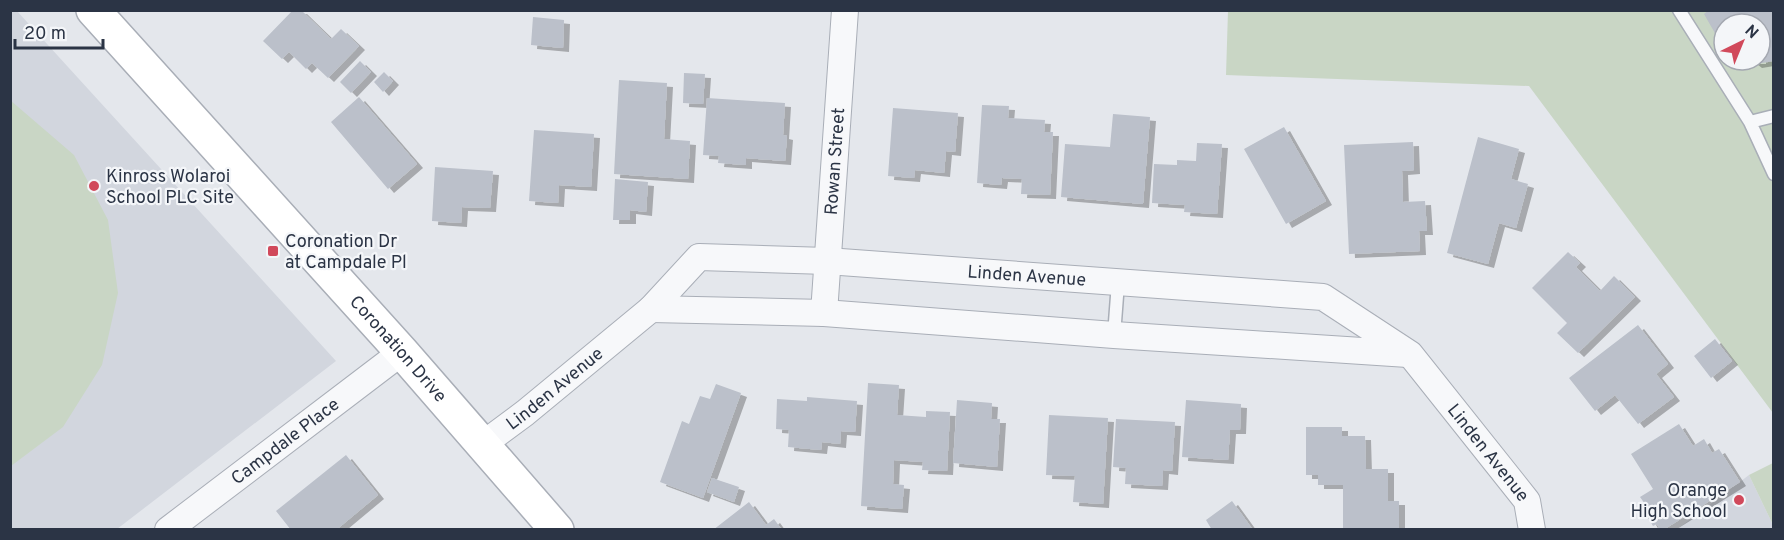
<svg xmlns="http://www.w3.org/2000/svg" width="1784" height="540" font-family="Overpass,sans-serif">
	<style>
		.built { fill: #d2d6de }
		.green { fill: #c9d6c5; fill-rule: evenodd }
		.building { fill: #bbc0ca; filter: url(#shadow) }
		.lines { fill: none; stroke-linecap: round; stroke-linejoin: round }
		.service-casing { stroke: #a9aeb7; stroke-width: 15 }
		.minor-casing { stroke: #a9aeb7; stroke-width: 28 }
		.secondary-casing { stroke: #a9aeb7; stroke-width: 36 }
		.service { stroke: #f7f8fa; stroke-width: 12 }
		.minor { stroke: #f7f8fa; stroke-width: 26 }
		.secondary { stroke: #fff; stroke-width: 33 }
		.poi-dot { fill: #d1495b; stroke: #f4f6f9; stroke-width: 2 }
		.labels { text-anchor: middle; stroke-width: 4.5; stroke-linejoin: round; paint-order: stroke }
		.street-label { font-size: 18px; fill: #2b3445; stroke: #f4f6f9 }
		.poi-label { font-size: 18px; fill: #2b3445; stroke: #f4f6f9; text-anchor: start }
	</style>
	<defs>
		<filter id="shadow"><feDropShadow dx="6" dy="4" stdDeviation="0" flood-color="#0004"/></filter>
	</defs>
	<rect width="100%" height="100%" fill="#e4e7ec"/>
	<path class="built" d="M10 11H17L336 361 117 529H11Z
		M1749 475 1773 525V530H1676Z"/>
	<path class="green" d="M1228 11H1773V413L1529 86 1226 75ZM1724 24H1760V60H1724Z
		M10 100 74 155 108 220 118 293 102 365 63 427 11 466Z
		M1773 463V525L1749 475Z"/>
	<path class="building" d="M293 10H301L331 39 341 29 359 46 328 78 312 63 306 69 289 52 282 59 263 41Z
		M1709 10H1774V61L1756 64 1751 60H1760V24H1724V49L1704 14Z
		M533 17 564 20 563 48 531 45Z
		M360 61 371 72 351 93 340 82Z
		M384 72 393 81 383 92 374 82Z
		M684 73 705 74 703 104 683 103Z
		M619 80 667 83 664 139 690 141 688 179 614 174Z
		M359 97 417 164 388 189 331 122Z
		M707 98 785 103 783 135 787 136 785 161 746 158V165L718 163 719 156 703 155Z
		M982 105 1009 106 1008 118 1045 120 1044 132H1053L1050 195 1021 194 1022 179 1002 178 1001 185 977 183Z
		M893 108 958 113 955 152 946 151 944 173 915 170 914 178 888 176Z
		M1113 114 1150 117 1143 204 1061 197 1065 144 1110 147Z
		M1284 127 1326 201 1286 224 1244 149Z
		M534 130 594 134 591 187 559 185 558 203 529 201Z
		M1478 137 1519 149 1511 179 1528 184 1516 228 1499 223 1488 264 1447 253Z
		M1413 142 1414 170 1402 171 1403 202 1425 201 1427 231H1419L1420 251 1349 254 1344 145Z
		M1197 143 1222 144 1217 214 1184 212 1185 205 1152 203 1154 164 1177 165V160L1196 161Z
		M435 167 493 171 490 208 462 207 461 223 432 221Z
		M615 179 648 182 646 212 630 210V220H613Z
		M1568 252 1580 263 1576 267 1600 291 1614 276 1635 297 1578 353 1557 333 1567 323 1532 288Z
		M1638 325 1668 364 1656 374 1674 397 1638 424 1615 395 1595 411 1569 378Z
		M1715 339 1732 361 1711 378 1694 356Z
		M868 383 899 385 897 415 926 417V411L950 412 947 471 922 470 923 462 894 460 893 484 904 485 902 509 861 506Z
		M716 384 741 393 703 498 660 482 682 421 689 424 700 396 710 399Z
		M807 397 857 401 855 432 841 431 840 444 822 442 821 450 788 447 789 430 776 429 777 399 807 401Z
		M957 400 992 403 991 419H1000L997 467 953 463Z
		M1186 400 1241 404 1240 430H1230L1228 460 1182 457Z
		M1049 415 1108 418 1103 504 1073 502 1075 476 1046 475Z
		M1116 419 1175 422 1172 471 1163 470 1162 486 1125 484 1126 468 1113 467Z
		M1679 424 1693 446 1704 439 1712 453 1719 449 1740 482 1663 530H1660L1657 524 1653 526 1641 506 1645 504 1640 497 1653 489 1631 454Z
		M1306 427H1342V436H1365L1366 469H1388V501H1399V530H1343V485H1318V475H1306Z
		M346 455 378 495 336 530H291L276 511Z
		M712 478 739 487 734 502 707 492Z
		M1232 501 1253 530H1212L1206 520Z
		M749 502 766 525 774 519 782 530H713Z"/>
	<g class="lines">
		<defs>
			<path id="service" d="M1679 10 1750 122 1774 174
				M1750 122 1774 116
				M1114 335 1118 283"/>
			<g id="minor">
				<path d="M651 309 824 313 1114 335 1408 354"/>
				<path id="s1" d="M824 313 845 10"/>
				<path id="s2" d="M482 445 525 413 651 309 699 257 827 261 1323 297 1410 354 1527 501 1532 530"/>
				<path id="s3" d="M168 530 402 352"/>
			</g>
			<g id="secondary">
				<path id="s4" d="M93 10 402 352 557 530"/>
			</g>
		</defs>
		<use href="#service" class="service-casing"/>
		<use href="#minor" class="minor-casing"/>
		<use href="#secondary" class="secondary-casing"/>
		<use href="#service" class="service"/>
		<use href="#minor" class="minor"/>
		<use href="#secondary" class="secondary"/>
	</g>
	<g class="poi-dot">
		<circle cx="94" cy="186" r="6"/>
		<rect x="267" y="245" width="12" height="12" rx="3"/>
		<circle cx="1739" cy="500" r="6"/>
	</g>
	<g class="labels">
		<g class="street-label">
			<text dy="6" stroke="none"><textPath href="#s1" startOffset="152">Rowan Street</textPath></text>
			<text dy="6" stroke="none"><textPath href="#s2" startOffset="616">Linden Avenue</textPath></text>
			<text dy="6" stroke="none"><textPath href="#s4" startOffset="456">Coronation Drive</textPath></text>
			<text dy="6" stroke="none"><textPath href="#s2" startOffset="92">Linden Avenue</textPath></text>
			<text dy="6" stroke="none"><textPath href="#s3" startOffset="147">Campdale Place</textPath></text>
			<text dy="6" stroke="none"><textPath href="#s2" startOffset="1143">Linden Avenue</textPath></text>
		</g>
		<g class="poi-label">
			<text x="106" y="182">Kinross Wolaroi<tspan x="106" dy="21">School PLC Site</tspan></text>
			<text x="285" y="247">Coronation Dr<tspan x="285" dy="21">at Campdale Pl</tspan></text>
			<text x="1727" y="496" text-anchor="end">Orange<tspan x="1727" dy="21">High School</tspan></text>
		</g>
	</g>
	<rect width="1784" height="540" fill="none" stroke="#2b3445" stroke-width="24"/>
	<g transform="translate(1742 42) rotate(43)"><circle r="28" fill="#f4f6f9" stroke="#a4a8b1" stroke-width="1.5"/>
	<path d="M0-4.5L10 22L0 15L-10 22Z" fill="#d1495b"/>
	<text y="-9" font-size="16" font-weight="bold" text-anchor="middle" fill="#2b3445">N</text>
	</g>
	<path d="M15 39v9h88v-9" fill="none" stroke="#2b3445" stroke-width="3"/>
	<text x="24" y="39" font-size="18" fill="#2b3445" stroke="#f4f6f9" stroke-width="4.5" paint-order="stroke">20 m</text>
</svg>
